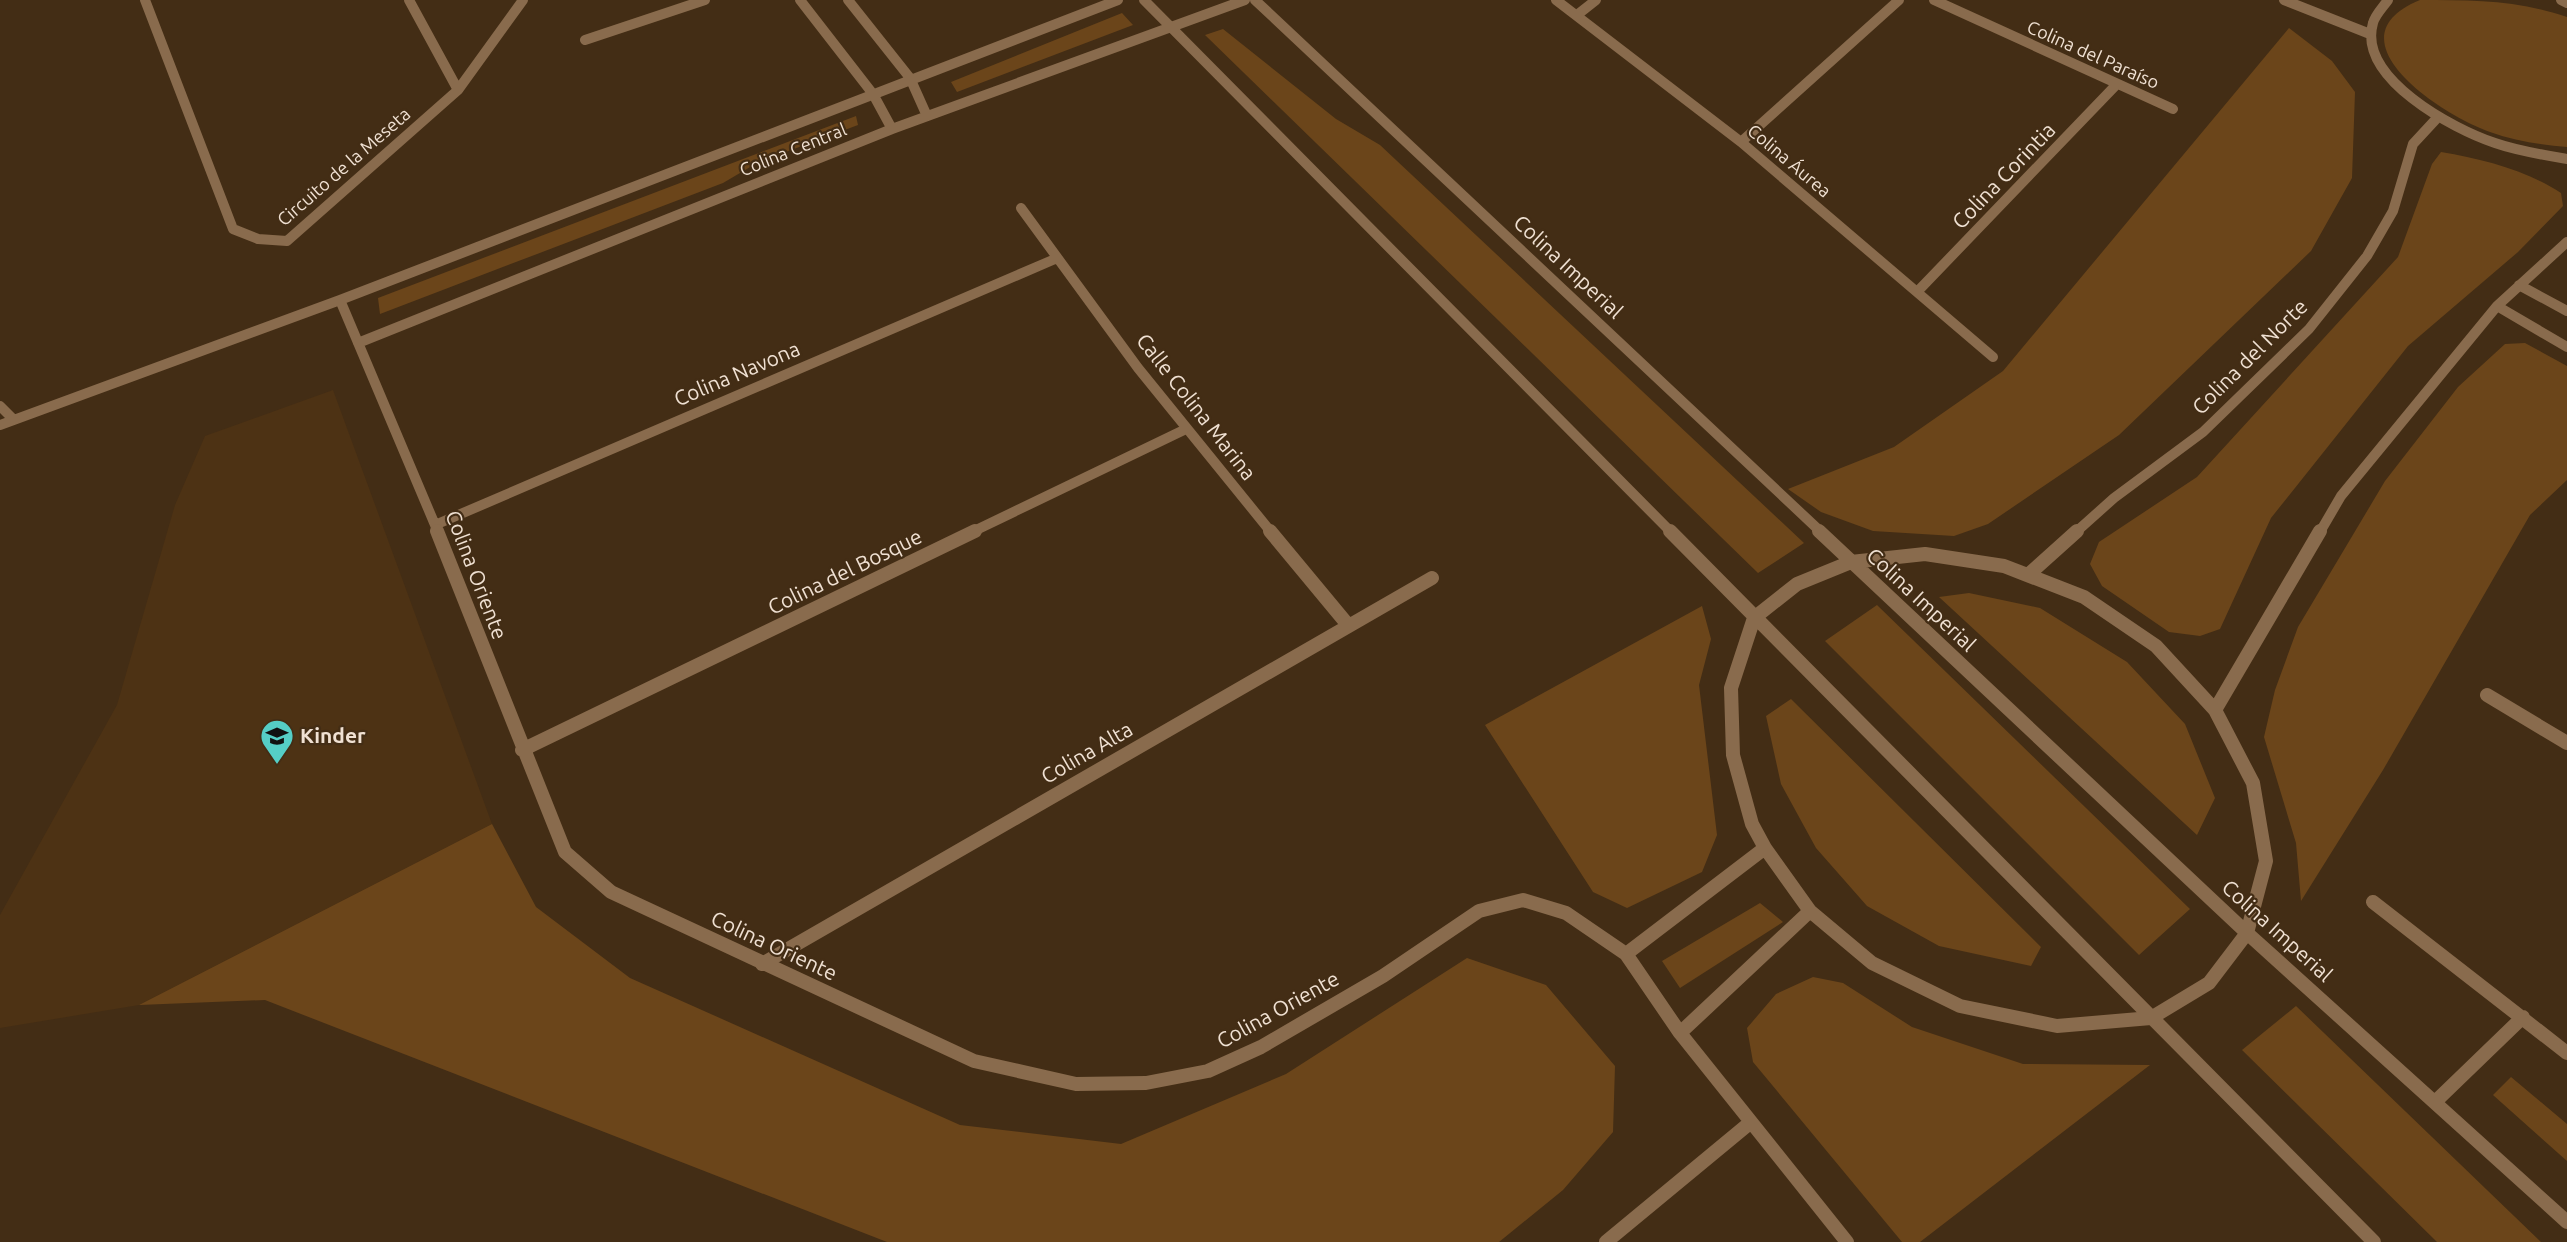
<svg xmlns="http://www.w3.org/2000/svg" width="2567" height="1242" font-family="Ubuntu,sans-serif">
	<style>
		.built { fill: #4d3214 }
		.green { fill: #6b451a }
		.lines { fill: none; stroke-linecap: round; stroke-linejoin: round }
		.minor-far1 { stroke: #896b4d; stroke-width: 10 }
		.minor { stroke: #896b4d; stroke-width: 14 }
		.labels { text-anchor: middle; stroke-width: 4.5; stroke-linejoin: round; paint-order: stroke }
		.far-street-label { font-size: 18px; fill: #f0e1d3; stroke: #432d15 }
		.street-label { font-size: 21px; fill: #f0e1d3; stroke: #432d15 }
		.poi-label { font-size: 21px; font-weight: bold; fill: #f0e1d3; stroke: #432d15; text-anchor: start }
	</style>
	<rect width="100%" height="100%" fill="#432d15"/>
	<path class="built" d="M333 390 492 824 139 1005 0 1028V915L117 705 175 505 205 436Z"/>
	<path class="green" d="M2420 0C2472 0 2518 0 2567 17V147C2541 145 2515 141 2490 132 2443 116 2325 39 2420 0Z
		M1122 13 1133 25 957 92 951 82Z
		M2289 28 2332 61 2355 92 2352 178 2311 251 2119 435 1988 524 1954 536 1873 531 1821 512 1788 489 1894 447 2003 371Z
		M1223 29 1336 119 1380 145 1804 543 1758 573 1205 35Z
		M856 116 858 125 757 163 723 183 380 314 378 298Z
		M2441 152C2483 159 2526 170 2561 193L2563 206 2518 252 2408 346 2271 518 2220 629 2200 636 2169 632 2102 586 2090 564 2099 542 2197 477 2398 257 2432 164Z
		M2525 343 2567 366V480L2530 515 2383 770 2301 901 2296 843 2264 737 2275 690 2298 627 2385 481 2458 387 2505 344Z
		M1969 593 2040 608 2127 662 2185 724 2215 798 2197 835 1939 597Z
		M1877 605 2190 909 2139 955 1825 641Z
		M1702 606 1711 639 1699 685 1717 835 1702 872 1627 908 1593 892 1485 725Z
		M1791 699 2041 947 2031 966 1939 946 1867 906 1816 848 1781 784 1766 716Z
		M492 824 536 907 630 978 960 1125 1121 1144 1286 1074 1467 958 1546 985 1615 1066 1613 1132 1563 1190 1499 1242H887L265 1000 139 1005Z
		M1760 903 1783 922 1680 988 1662 961Z
		M1813 977 1843 983 1912 1027 2023 1064 2150 1065 1920 1242H1902L1753 1062 1747 1028 1776 994Z
		M2296 1006 2541 1242H2437L2242 1050Z
		M2511 1077 2567 1124V1161L2493 1095Z"/>
	<g class="lines">
		<path class="minor-far1" d="M145 0 233 229 258 239 287 241 458 90 523 0
			M409 0 458 90
			M800 0 873 94 892 129
			M848 0 910 78 927 116
			M1144 0 1671 532
			M1255 0 1821 532
			M1556 0 1741 142 1993 357
			M1934 0 2173 109
			M2284 0 2370 34
			M2388 0C2383 7 2375 15 2373 23 2357 78 2453 129 2495 143 2518 151 2543 155 2567 159
			M2561 0 2567 3
			M1577 15 1596 0
			M585 40 705 0
			M1741 142 1899 0
			M1021 208 1138 368 1271 532
			M2519 285 2567 311
			M1917 292 2117 84
			M340 300 438 532
			M2497 306 2567 347
			M358 343 892 129 1245 0
			M0 406 14 420
			M0 425 340 300 1118 0
			M435 525 1055 259
			M972 532 1186 429
			M2076 532 2114 498 2203 432 2309 329 2367 256 2393 211 2413 144 2438 117
			M2320 532 2341 496 2497 306 2567 242"/>
		<path class="minor" d="M437 531 565 852 611 892 974 1061 1076 1084 1146 1083 1208 1071 1261 1047 1383 976 1479 911 1523 900 1566 913 1626 954 1680 1033 1847 1242
			M1270 531 1348 625
			M1670 531 2374 1242
			M1819 531 2247 933 2567 1222
			M1925 554 2004 566 2084 597 2156 646 2215 710 2253 783 2266 861 2247 933 2209 983 2151 1018 2057 1026 1960 1006 1872 963 1810 911 1765 848 1752 824 1733 755 1731 688 1754 618 1797 584 1851 562Z
			M2028 575 2077 531
			M2487 695 2567 743
			M2215 710 2320 531
			M522 750 975 531
			M2373 902 2567 1053
			M1626 954 1765 848
			M762 964 1432 578
			M1680 1033 1810 911
			M2436 1101 2523 1017
			M1606 1242 1751 1122"/>
	</g>
	<defs>
		<symbol id="school-pin" viewBox="-11 -11 22 30"><path d="M0 17L-7.5 6A9.5 9.5 0 1 1 7.5 6Z" fill="#55cec6" stroke="#432d15"/><path d="M0-5L7-2L0 1L-7-2ZM-4 1L0 2.5L4 1V4Q0 6-4 4Z" fill="#111"/></symbol>
	</defs>
	<g fill-rule="evenodd">
		<use href="#school-pin" x="258" y="717" width="38" height="52"/>
	</g>
	<g class="labels">
		<g class="far-street-label">
			<text transform="translate(2093 55) rotate(24)" y="6">Colina del Paraíso</text>
			<text transform="translate(793 150) rotate(-22)" y="6">Colina Central</text>
			<text transform="translate(1789 161) rotate(40)" y="6">Colina Áurea</text>
			<text transform="translate(344 167) rotate(-41)" y="6">Circuito de la Meseta</text>
		</g>
		<g class="street-label">
			<text transform="translate(2004 176) rotate(-46)" y="7">Colina Corintia</text>
			<text transform="translate(1568 267) rotate(43)" y="7">Colina Imperial</text>
			<text transform="translate(2250 357) rotate(-45)" y="7">Colina del Norte</text>
			<text transform="translate(737 374) rotate(-23)" y="7">Colina Navona</text>
			<text transform="translate(1196 407) rotate(52)" y="7">Calle Colina Marina</text>
			<text transform="translate(845 572) rotate(-26)" y="7">Colina del Bosque</text>
			<text transform="translate(476 575) rotate(69)" y="7">Colina Oriente</text>
			<text transform="translate(1921 600) rotate(43)" y="7">Colina Imperial</text>
			<text transform="translate(1087 753) rotate(-30)" y="7">Colina Alta</text>
			<text transform="translate(2277 931) rotate(42)" y="7">Colina Imperial</text>
			<text transform="translate(774 946) rotate(25)" y="7">Colina Oriente</text>
			<text transform="translate(1278 1010) rotate(-29)" y="7">Colina Oriente</text>
		</g>
		<g class="poi-label">
			<text x="300" y="743">Kinder</text>
		</g>
	</g>
</svg>
